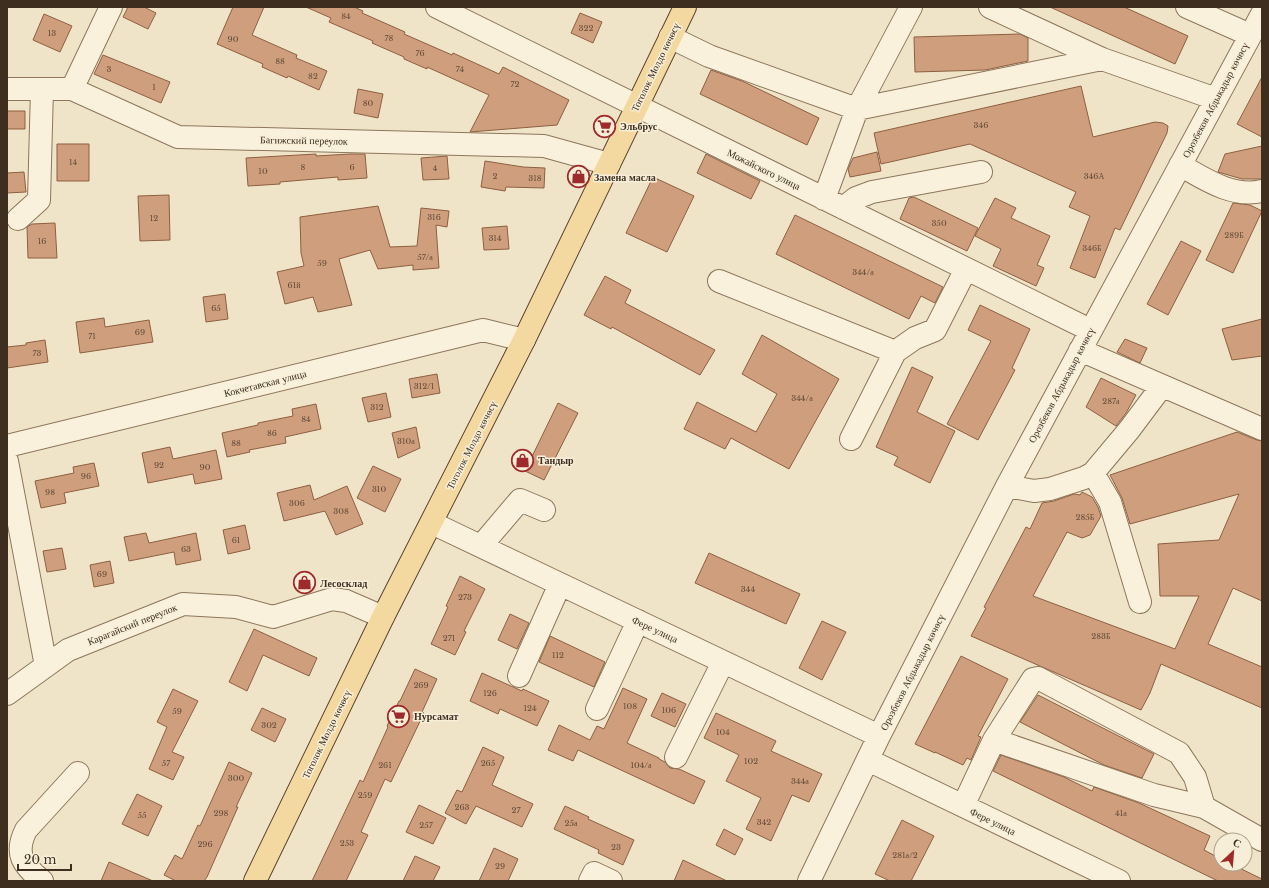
<svg xmlns="http://www.w3.org/2000/svg" width="1269" height="888" font-family="'Libre Baskerville',serif">
	<style>
		.building { fill: #cf9f7d; stroke: #8d5f41 }
		.lines { fill: none; stroke-linecap: round; stroke-linejoin: round }
		.minor-casing { stroke: #8d765c; stroke-width: 24 }
		.major-casing { stroke: #5b4430; stroke-width: 24 }
		.minor { stroke: #faf1dc; stroke-width: 22 }
		.major { stroke: #f3d9a0; stroke-width: 22 }
		.labels { text-anchor: middle; stroke-width: 3; stroke-linejoin: round; paint-order: stroke }
		.number-label { font-size: 8px; fill: #624a37 }
		.street-label { font-size: 10px; fill: #3d2e20; stroke: #f7eed8 }
		.poi-label { font-size: 10px; font-weight: bold; fill: #3d2e20; stroke: #f7eed8; text-anchor: start }
	</style>
	<rect width="100%" height="100%" fill="#f0e4c8"/>
	<path class="building" d="M128 7H144L156 13 148 29 123 17Z
		M233 7H264L252 35 297 55 296 58 327 71 319 90 288 76 287 78 262 67 263 64 217 44Z
		M306 7H354L363 11 362 13 405 32 404 34 452 55 453 53 499 74 503 67 569 100 557 125 470 132 489 95 427 67V69L404 59V57L372 43 373 41 329 22 331 18Z
		M1050 7H1124L1188 36 1175 64Z
		M580 13 602 22 593 43 571 33Z
		M44 14 72 26 60 52 33 40Z
		M1020 34 1028 38V61L985 70 915 72 914 37Z
		M103 55 170 82 161 103 94 74Z
		M711 70 742 81 819 118 807 145 700 94Z
		M1262 77V137L1237 124Z
		M1081 86 1093 137 1155 122 1163 123 1168 126 1167 133 1120 230 1115 228 1095 278 1070 268 1090 216 1069 207 1076 192 970 144 881 164 874 133Z
		M358 89 383 94 378 118 354 113Z
		M7 111H25V129H7Z
		M57 144H89V181H57Z
		M1262 146V179H1242L1218 172 1225 154Z
		M877 152 881 171 850 177 848 169 853 158Z
		M316 154V156L350 154H365L367 178 338 180V177L280 182V184L248 186 246 158Z
		M706 154 760 181 751 199 697 173Z
		M447 156 449 179 423 180 421 158Z
		M485 161 523 167 545 168 544 188 506 187 505 191 481 187Z
		M24 172 26 192 7 193V173Z
		M653 177 694 196 667 252 626 233Z
		M169 195 170 240 140 241 138 196Z
		M914 197 978 228 967 251 900 219 909 198Z
		M995 198 1016 208 1011 218 1050 236 1037 265 1044 268 1036 286 993 266 1001 249 975 236Z
		M1233 203 1250 205 1262 211 1233 273 1206 260Z
		M378 206 390 247 417 246 421 208 449 211 447 227 436 225 439 268 413 270V265L378 269 370 250 339 259 352 305 318 312 313 297 285 304 277 272 304 266 301 253 300 217Z
		M795 215 943 287 935 303 921 296 909 319 776 254Z
		M55 223 57 258H28L27 227 32 224Z
		M507 226 509 249 484 250 482 228Z
		M1181 241 1201 251 1168 315 1147 304Z
		M605 276 631 290 625 303 715 350 700 375 612 327 611 329 584 315Z
		M225 294 228 319 206 322 203 297Z
		M980 305 1030 329 1012 368 1015 370 978 440 947 424 991 341 968 330Z
		M104 318 105 327 149 320 153 342 80 353 76 322Z
		M1262 319V356L1232 360 1222 329Z
		M762 335 839 379 789 469 731 438 725 449 684 429 697 402 756 432 777 394 742 374Z
		M1125 339 1147 348 1140 363 1117 352Z
		M45 340 48 362 7 368V347L26 345V343Z
		M912 367 933 377 917 412 955 431 930 483 894 465 898 457 876 447Z
		M437 374 440 393 412 398 409 379Z
		M1101 378 1136 395 1126 413 1116 426 1086 407Z
		M386 393 391 417 368 422 362 398Z
		M558 403 578 413 544 480 525 471Z
		M316 404 321 429 285 437 286 443 249 450 250 452 227 457 222 433 258 425V423L293 416 292 409Z
		M416 427 420 448 398 458 392 433Z
		M1237 432 1257 440 1262 441V601L1233 588 1208 644 1262 667V708L1161 664 1150 693 1141 710 971 636 986 608 984 607 1026 527 1030 529 1042 503 1054 501 1074 494 1080 495 1082 492 1092 497 1098 507 1101 516 1090 535 1082 538 1067 532 1033 596 1175 649 1199 596H1160L1158 544 1219 540 1239 494 1130 524 1122 498 1110 475Z
		M170 447 173 459 216 450 222 479 195 484 193 474 148 483 142 453Z
		M94 463 99 486 64 493 66 503 41 508 35 481 74 473 73 467Z
		M373 466 401 479 385 512 357 498Z
		M310 485 314 500 347 486 363 524 336 535 325 511 284 521 277 493Z
		M245 525 250 549 228 554 223 530Z
		M146 533 149 543 196 533 201 560 176 565 174 552 129 561 124 537Z
		M62 548 66 569 47 572 43 551Z
		M709 553 800 594 786 624 695 583Z
		M110 561 114 583 94 587 90 565Z
		M460 576 485 589 464 631 466 632 455 655 431 644 448 607 446 606Z
		M510 614 529 623 517 649 498 640Z
		M822 621 846 632 822 680 799 668Z
		M254 629 317 658 309 676 263 655 247 691 229 682Z
		M550 636 605 662 594 687 539 662Z
		M961 656 1008 679 978 736 981 737 971 760 967 758 963 765 935 752V753L915 744Z
		M415 669 437 679 422 712 424 713 391 782 385 779 361 832 368 835 346 881H312L360 780 363 782 388 727 387 726 399 701H400Z
		M482 673 522 691 523 689 549 701 537 726 500 709 498 714 470 701Z
		M623 688 647 699 627 743 659 758V759L665 762 670 768 679 769 705 781 694 804 578 750 573 761 548 750 559 725 590 740 597 726 604 729Z
		M173 689 198 701 172 752 184 757 173 780 149 769 167 727 157 722Z
		M662 693 686 704 675 727 651 716Z
		M1038 695 1154 754 1142 778 1104 765 1020 722Z
		M262 708 286 719 275 742 251 730Z
		M716 713 776 741 771 751 822 774 809 802 792 795 771 841 746 829 761 798 726 781 739 755 704 738Z
		M483 747 504 757 492 785 533 804 522 827 476 806 466 824 445 813 457 790 462 792Z
		M1001 755 1064 777 1092 791 1094 787 1139 803 1210 836 1204 850 1221 859V864H1231L1262 879V881H1218L993 771Z
		M229 762 252 773 236 807H238L207 877 204 881H176L164 875 175 855 182 859 198 825 200 826Z
		M137 794 162 806 148 836 122 824Z
		M419 805 446 818 433 844 406 832Z
		M565 806 589 817 588 819 634 840 623 865 598 853 599 850 554 829Z
		M902 820 934 836 911 881H890L875 874Z
		M724 829 743 839 735 855 716 845Z
		M494 848 518 859 508 881H479Z
		M415 856 440 867 433 881H403Z
		M683 860 727 881H674Z
		M109 862 153 881H101Z"/>
	<g class="lines">
		<defs>
			<path id="minor" d="M437 7 1090 330
				M990 7 1102 59 1216 99
				M1187 7 1250 35
				M670 37 709 56 857 109 1102 59
				M7 89H72L178 137 544 146 609 164
				M72 89 111 7
				M1180 165C1205 179 1232 198 1262 191
				M824 199 857 109 911 7
				M843 208 856 198 872 192 981 172
				M18 219 39 200 42 89
				M719 281 895 352
				M1080 350 1262 429
				M851 439 895 352 915 338 935 330 966 269
				M7 446 483 330 524 340
				M7 461 46 666
				M1093 473 1110 502 1140 602
				M1007 486 1034 491 1050 489 1084 478 1093 473 1129 430 1162 386
				M432 523 879 736
				M481 546 520 500 544 510
				M519 676 560 584
				M7 694 68 650 183 604 236 607 273 617 332 599 346 601 383 617
				M597 709 638 621
				M994 740 1154 795 1204 807 1262 840
				M676 757 723 662
				M868 760 1119 881
				M963 806 994 740 1033 679 1038 678 1179 753 1195 777 1204 807
				M42 881C23 865 14 854 26 830L78 773
				M590 881 594 873 611 881
				M809 881 879 736 1007 486 1262 14"/>
			<path id="major" d="M255 881 383 617 524 340 685 7"/>
		</defs>
		<use href="#minor" class="minor-casing"/>
		<use href="#major" class="major-casing"/>
		<use href="#minor" class="minor"/>
		<use href="#major" class="major"/>
	</g>
	<defs>
		<symbol id="supermarket-ring" viewBox="-11 -11 22 22"><circle r="9.5" fill="#f7eed8" stroke="#9e2a2b" stroke-width="1.5"/><path d="M-6-5.5h2.5l.6 2H6L4.5 2H-2.5L-4.4-4H-6ZM-1.5 3.2a1.3 1.3 0 1 0 .1 0ZM3 3.2a1.3 1.3 0 1 0 .1 0Z" fill="#9e2a2b"/></symbol>
		<symbol id="shop-ring" viewBox="-11 -11 22 22"><circle r="9.5" fill="#f7eed8" stroke="#9e2a2b" stroke-width="1.5"/><path d="M-5-2.5h2.3a2.7 3.5 0 0 1 5.4 0H5L5.5 6h-11ZM-1.5-2.5h3a1.5 2.3 0 0 0-3 0Z" fill="#9e2a2b"/></symbol>
	</defs>
	<g fill-rule="evenodd">
		<use href="#supermarket-ring" x="592" y="114" width="25" height="25"/>
		<use href="#shop-ring" x="566" y="164" width="25" height="25"/>
		<use href="#shop-ring" x="510" y="448" width="25" height="25"/>
		<use href="#shop-ring" x="292" y="570" width="25" height="25"/>
		<use href="#supermarket-ring" x="386" y="704" width="25" height="25"/>
	</g>
	<g class="labels">
		<g class="number-label">
			<text x="346" y="19">84</text>
			<text x="586" y="31">322</text>
			<text x="52" y="36">13</text>
			<text x="389" y="41">78</text>
			<text x="233" y="42">90</text>
			<text x="420" y="56">76</text>
			<text x="280" y="64">88</text>
			<text x="109" y="72">3</text>
			<text x="460" y="72">74</text>
			<text x="313" y="79">82</text>
			<text x="515" y="87">72</text>
			<text x="154" y="90">1</text>
			<text x="368" y="106">80</text>
			<text x="981" y="128">346</text>
			<text x="73" y="165">14</text>
			<text x="303" y="170">8</text>
			<text x="352" y="170">6</text>
			<text x="435" y="171">4</text>
			<text x="263" y="174">10</text>
			<text x="495" y="179">2</text>
			<text x="1094" y="179">346А</text>
			<text x="535" y="181">318</text>
			<text x="434" y="220">316</text>
			<text x="154" y="221">12</text>
			<text x="939" y="226">350</text>
			<text x="1234" y="238">289Б</text>
			<text x="495" y="241">314</text>
			<text x="42" y="244">16</text>
			<text x="1092" y="251">346Б</text>
			<text x="425" y="260">57/а</text>
			<text x="322" y="266">59</text>
			<text x="863" y="275">344/а</text>
			<text x="294" y="288">61й</text>
			<text x="216" y="311">65</text>
			<text x="140" y="335">69</text>
			<text x="92" y="339">71</text>
			<text x="37" y="356">73</text>
			<text x="424" y="389">312/1</text>
			<text x="802" y="401">344/а</text>
			<text x="1111" y="404">287а</text>
			<text x="377" y="410">312</text>
			<text x="306" y="422">84</text>
			<text x="272" y="436">86</text>
			<text x="406" y="444">310а</text>
			<text x="236" y="446">88</text>
			<text x="159" y="468">92</text>
			<text x="205" y="470">90</text>
			<text x="86" y="479">96</text>
			<text x="379" y="492">310</text>
			<text x="50" y="495">98</text>
			<text x="297" y="506">306</text>
			<text x="341" y="514">308</text>
			<text x="1085" y="520">285Б</text>
			<text x="236" y="543">61</text>
			<text x="186" y="552">63</text>
			<text x="102" y="577">69</text>
			<text x="748" y="592">344</text>
			<text x="465" y="600">273</text>
			<text x="1101" y="639">283Б</text>
			<text x="449" y="641">271</text>
			<text x="558" y="658">112</text>
			<text x="421" y="688">269</text>
			<text x="490" y="696">126</text>
			<text x="630" y="709">108</text>
			<text x="530" y="711">124</text>
			<text x="669" y="713">106</text>
			<text x="177" y="714">59</text>
			<text x="269" y="728">302</text>
			<text x="723" y="735">104</text>
			<text x="751" y="764">102</text>
			<text x="166" y="766">57</text>
			<text x="488" y="766">265</text>
			<text x="385" y="768">261</text>
			<text x="641" y="768">104/а</text>
			<text x="236" y="781">300</text>
			<text x="800" y="784">344а</text>
			<text x="365" y="798">259</text>
			<text x="462" y="810">263</text>
			<text x="516" y="813">27</text>
			<text x="221" y="816">298</text>
			<text x="1121" y="816">41а</text>
			<text x="142" y="818">55</text>
			<text x="764" y="825">342</text>
			<text x="571" y="826">25а</text>
			<text x="426" y="828">257</text>
			<text x="347" y="846">253</text>
			<text x="205" y="847">296</text>
			<text x="616" y="850">23</text>
			<text x="905" y="858">281а/2</text>
			<text x="500" y="869">29</text>
		</g>
		<g class="street-label">
			<text transform="translate(655 67) rotate(-64)" y="4">Тоголок Молдо көчөсү</text>
			<text transform="translate(1215 100) rotate(-62)" y="4">Орозбеков Абдыкадыр көчөсү</text>
			<text transform="translate(304 140) rotate(1)" y="4">Багижский переулок</text>
			<text transform="translate(764 169) rotate(26)" y="4">Можайского улица</text>
			<text transform="translate(265 383) rotate(-14)" y="4">Кокчетавская улица</text>
			<text transform="translate(1061 385) rotate(-62)" y="4">Орозбеков Абдыкадыр көчөсү</text>
			<text transform="translate(471 445) rotate(-63)" y="4">Тоголок Молдо көчөсү</text>
			<text transform="translate(132 624) rotate(-22)" y="4">Карагайский переулок</text>
			<text transform="translate(655 629) rotate(25)" y="4">Фере улица</text>
			<text transform="translate(912 672) rotate(-63)" y="4">Орозбеков Абдыкадыр көчөсү</text>
			<text transform="translate(326 734) rotate(-64)" y="4">Тоголок Молдо көчөсү</text>
			<text transform="translate(993 821) rotate(26)" y="4">Фере улица</text>
		</g>
		<g class="poi-label">
			<text x="620" y="130">Эльбрус</text>
			<text x="594" y="181">Замена масла</text>
			<text x="538" y="464">Тандыр</text>
			<text x="320" y="587">Лесосклад</text>
			<text x="414" y="720">Нурсамат</text>
		</g>
	</g>
	<rect width="1269" height="888" fill="none" stroke="#3d2e20" stroke-width="16"/>
	<g transform="translate(1233 852) rotate(26)"><circle r="19" fill="#f7eed8" stroke="#ada18e"/>
	<path d="M0-3L7 15L0 10L-7 15Z" fill="#9e2a2b"/>
	<text y="-6" font-size="11" font-weight="bold" text-anchor="middle" fill="#3d2e20">С</text>
	</g>
	<path d="M18 864v6h53v-6" fill="none" stroke="#3d2e20" stroke-width="2"/>
	<text x="24" y="864" font-size="12" fill="#3d2e20" stroke="#f7eed8" stroke-width="3" paint-order="stroke">20 m</text>
</svg>
